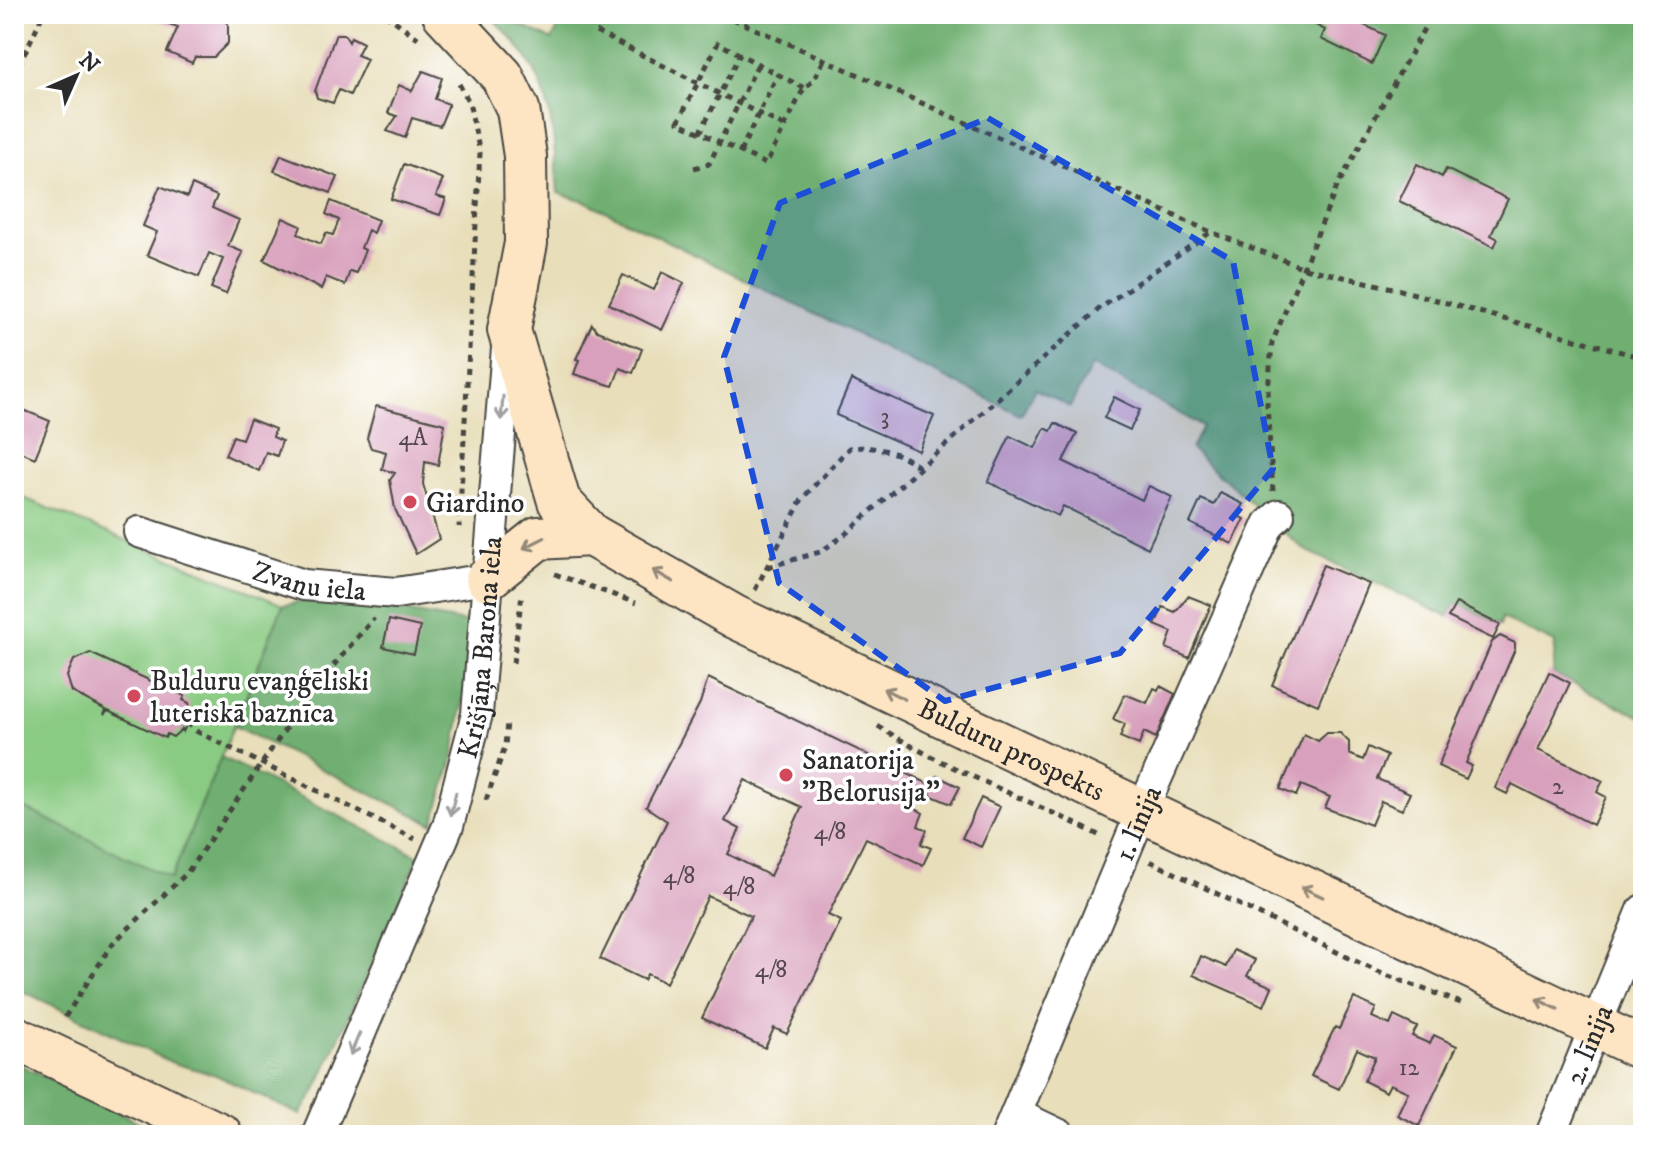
<svg xmlns="http://www.w3.org/2000/svg" width="1657" height="1149" font-family="'IM FELL DW Pica',serif">
	<style>
		.green { fill: #8acb83; stroke: #5a7b57; stroke-width: 2 }
		.forest { fill: #6faf71; stroke: #4d6d4e; stroke-width: 2 }
		.building { fill: #d8a0bc; fill-rule: evenodd }
		.lines { fill: none; stroke-linecap: round; stroke-linejoin: round }
		.street-casing { stroke: #474640; stroke-width: 34 }
		.secondary-casing { stroke: #474640; stroke-width: 46 }
		.path { stroke: #474640; stroke-width: 5; stroke-dasharray: 6 6; stroke-linecap: butt }
		.street { stroke: #fff; stroke-width: 30 }
		.secondary { stroke: #fde5c4; stroke-width: 42 }
		.oneway { stroke: #a0a0a0 }
		.oneway2 { stroke: #948878 }
		.marked { fill: #1d4ed8; fill-opacity: 0.2; stroke: #1d4ed8; stroke-width: 6; stroke-dasharray: 16 10; stroke-linejoin: round }
		.poi-dot { fill: #d1495b; stroke: #fff; stroke-width: 3 }
		.labels { text-anchor: middle; stroke-width: 7; stroke-linejoin: round; paint-order: stroke }
		.number-label { font-size: 24px; fill: #56484f }
		.poi-label { font-size: 28px; fill: #2b2b2b; stroke: #fff; text-anchor: start }
		.street-label { font-size: 28px; fill: #2b2b2b; stroke: #fff }
	</style>
	<rect width="100%" height="100%" fill="#fff"/>
	<filter id="ink" filterUnits="userSpaceOnUse"><feTurbulence type="fractalNoise" baseFrequency=".0125" numOctaves="2"/><feDisplacementMap in="SourceGraphic" scale="16" xChannelSelector="R" yChannelSelector="G"/><feConvolveMatrix kernelMatrix="1 2 1 2 8 2 1 2 1" color-interpolation-filters="sRGB"/></filter>
	<filter id="wash" filterUnits="userSpaceOnUse"><feTurbulence type="fractalNoise" baseFrequency=".006" numOctaves="4" result="noise"/><feDisplacementMap in="SourceGraphic" scale="32" xChannelSelector="R" yChannelSelector="G"/><feGaussianBlur stdDeviation="1.8" result="paint"/><feColorMatrix in="noise" values="0 0 0 0 0 0 0 0 0 0 0 0 0 0 0 0 0 1.4 0 .05"/><feComposite in="paint" operator="in"/></filter>
	<g filter="url(#wash)">
		<rect width="100%" height="100%" fill="#e8deba"/>
		<path class="green" d="M14 494 283 605 171 879 14 803Z"/>
		<path class="forest" d="M487 14H497L552 40 565 14H1643V718L1553 674 1555 643 1502 618 1500 625 1456 603 1448 617 1303 549 1191 449 1202 426 1092 365 1070 407 1035 389 1021 415 585 201 558 193C552 113 552 71 487 14Z
			M330 597 476 624 453 759 433 824 234 726 283 605Z
			M221 757 419 856 315 1092 300 1115 216 1075 173 1063 27 993 14 990V803L171 879Z
			M14 1062 165 1135H14Z"/>
		<g id="blocks">
			<path class="building" d="M140 14H218L228 24V43L214 57H195L192 63 167 52 178 27Z
				M1319 14H1357L1354 20 1385 35 1372 64 1321 39 1325 30 1314 24Z
				M336 34H344L349 42 351 37 363 43 357 55 367 59 350 95 339 90 333 103 317 98 315 91Z
				M423 71 442 78 435 99 449 104 440 126 412 118 405 138 387 131 397 116 388 113 399 85 412 91Z
				M281 155 338 177 331 193 274 171Z
				M404 164 443 179 436 196 446 199 440 215 391 199Z
				M1417 164 1442 177 1446 169 1508 199 1491 235 1498 239 1494 247 1399 201Z
				M192 185 217 196 212 208 239 220 228 246 243 252 226 294 211 288 223 259 209 253 199 277 147 255 157 232 143 226 160 186 187 197Z
				M331 201 378 220 373 233 368 230 361 248 365 250 356 273 350 271 345 285 326 277 321 289 264 260 283 218 301 226 298 234 321 244 326 233 333 235 339 220 326 214Z
				M662 272 684 283 662 330 609 304 623 275 654 290Z
				M592 324 597 331 642 349 633 373 620 368 613 386 574 374 579 360 576 359Z
				M851 380 934 416 919 451 836 415Z
				M1114 397 1140 410 1130 430 1104 418Z
				M14 406 50 421 35 458 14 449Z
				M376 406 445 424 438 465 425 462 423 484 439 539 416 554 395 509 390 480 395 473 382 469 386 452 371 448 367 438Z
				M250 419 275 429 273 437 282 441 277 456 266 452 259 471 225 455 233 436 242 439Z
				M1055 423 1077 434 1063 461 1142 500 1149 486 1172 497 1148 548 1063 506 1058 516 988 482 1010 436 1035 448 1045 428 1051 431Z
				M1220 493 1243 504 1237 516 1245 519 1232 544 1190 523 1201 499 1214 505Z
				M1323 565 1369 584 1318 705 1272 685Z
				M1188 596 1211 605 1189 658 1166 648 1172 632 1155 625 1163 607 1175 612Z
				M1456 603 1500 625 1493 639 1448 617Z
				M389 620 420 627 414 654 383 647Z
				M1500 636 1515 643V649L1466 763 1472 766 1466 779 1438 766 1492 642Z
				M90 653 153 682 157 677 155 683 185 696 183 700 189 703 191 710 188 716 191 715 183 732 182 729 173 737 167 734 165 738 108 711 104 715 106 710 72 692 67 676 74 660Z
				M1549 672 1570 683 1538 750 1603 781 1597 792 1606 797 1593 825 1512 784 1507 794 1495 788Z
				M708 678 933 786 929 795 922 792 914 808 923 813 918 826 927 830 921 844 931 848 923 865 866 838 828 915 841 921 787 1034 774 1028 765 1048 702 1018 751 916 708 896 666 983 647 974 644 980 600 959 667 821 646 807 700 703ZM745 780 802 807 770 876 728 854 740 829 725 821Z
				M1160 686 1175 694 1156 738 1144 732 1139 745 1120 737 1125 724 1113 719 1125 694 1147 703 1154 688 1158 690Z
				M1327 733H1340L1349 742V754L1363 760 1368 747 1387 756 1377 779 1410 793 1402 810 1381 801 1371 825 1325 808 1330 797 1301 785 1296 796 1280 789 1304 734 1318 741Z
				M937 776 960 787 951 804 930 795Z
				M981 798 1000 807 981 847 962 838Z
				M1233 950 1255 960 1247 976 1272 987 1264 1006 1193 975 1201 956 1226 967Z
				M1354 998 1376 1008 1372 1017 1390 1025 1394 1016 1417 1027 1412 1036 1430 1044 1434 1035 1457 1046 1419 1126 1397 1115 1408 1092 1390 1084 1386 1092 1364 1081 1375 1057 1357 1049 1339 1089 1311 1076 1335 1027 1339 1029Z"/>
		</g>
	</g>
	<g filter="url(#ink)">
		<use href="#blocks" fill-opacity="0" stroke="#474640" stroke-width="2"/>
		<g class="lines">
			<defs>
				<g id="street">
					<path id="s1" d="M139 532 304 585 396 593 487 579"/>
					<path d="M1016 1114 1060 1135"/>
					<path id="s2" d="M317 1135 448 826 477 714 507 348"/>
					<path id="s3" d="M1007 1135 1142 811 1269 524 1279 515"/>
					<path id="s4" d="M1551 1135 1643 910"/>
				</g>
				<g id="secondary">
					<path id="s5" d="M444 14 502 76 518 109 525 156 526 243 509 330 559 501 591 535 735 617 1643 1049"/>
					<path d="M487 579 538 538 591 535"/>
					<path d="M14 1037 221 1135"/>
				</g>
			</defs>
			<use href="#street" class="street-casing"/>
			<use href="#secondary" class="secondary-casing"/>
			<path class="path" d="M385 14 418 38
				M722 14 1211 232 1304 268 1397 289 1643 358
				M596 32 784 126
				M14 76 43 14
				M459 84 469 102 480 153 459 527
				M804 88 718 43 678 122 766 164 804 88 813 81 825 58
				M700 133 740 54
				M740 152 778 74
				M694 168 709 164 758 64
				M1273 491 1267 405 1272 343 1336 189 1432 14
				M768 567 820 552 842 537 1099 309 1211 232
				M555 574 636 603
				M755 590 802 499 849 448C875 445 903 452 922 470
				M513 663 522 594
				M187 723 196 731 415 839
				M878 726C946 770 1030 799 1102 837
				M486 800 505 747 507 721
				M1150 861 1378 972 1461 1003
				M65 1017 113 943 187 873 310 693 374 618"/>
			<use href="#street" class="street"/>
			<use href="#secondary" class="secondary"/>
		</g>
		<defs><path id="oneway-shaft" d="M-6 0H5M1.5-3L5.5 0L1.5 3" fill="none" stroke-width="1.6" stroke-linecap="round" stroke-linejoin="round" transform="scale(2)"/></defs>
		<g class="oneway">
			<use href="#oneway-shaft" transform="translate(502 408) rotate(95)"/>
			<use href="#oneway-shaft" transform="translate(453 804) rotate(104)"/>
			<use href="#oneway-shaft" transform="translate(355 1044) rotate(113)"/>
		</g>
		<g class="oneway2">
			<use href="#oneway-shaft" transform="translate(534 543) rotate(153)"/>
			<use href="#oneway-shaft" transform="translate(663 576) rotate(-150)"/>
			<use href="#oneway-shaft" transform="translate(894 694) rotate(-154)"/>
			<use href="#oneway-shaft" transform="translate(1312 892) rotate(-155)"/>
			<use href="#oneway-shaft" transform="translate(1547 1004) rotate(-155)"/>
		</g>
	</g>
	<path class="marked" d="M988 118 1233 261 1273 469 1120 653 945 701 779 583 724 357 780 203Z"/>
	<g class="poi-dot">
		<circle cx="410" cy="502" r="8"/>
		<circle cx="134" cy="696" r="8"/>
		<circle cx="786" cy="775" r="8"/>
	</g>
	<g class="labels">
		<g class="number-label">
			<text x="885" y="424">3</text>
			<text x="413" y="445">4A</text>
			<text x="1558" y="794">2</text>
			<text x="830" y="839">4/8</text>
			<text x="679" y="883">4/8</text>
			<text x="739" y="894">4/8</text>
			<text x="771" y="977">4/8</text>
			<text x="1409" y="1075">12</text>
		</g>
		<g class="poi-label">
			<text x="426" y="512">Giardino</text>
			<text x="150" y="690">Bulduru evaņģēliski<tspan x="150" dy="32">luteriskā baznīca</tspan></text>
			<text x="802" y="769">Sanatorija<tspan x="802" dy="32">"Belorusija"</tspan></text>
		</g>
		<g class="street-label">
			<text dy="10" stroke="none"><textPath href="#s1" startOffset="178">Zvanu iela</textPath></text>
			<text dy="10" stroke="none"><textPath href="#s2" startOffset="518">Krišjāņa Barona iela</textPath></text>
			<text dy="10" stroke="none"><textPath href="#s5" startOffset="1042">Bulduru prospekts</textPath></text>
			<text dy="10" stroke="none"><textPath href="#s3" startOffset="338">1. līnija</textPath></text>
			<text dy="10" stroke="none"><textPath href="#s4" startOffset="98">2. līnija</textPath></text>
		</g>
	</g>
	<rect width="1657" height="1149" fill="none" stroke="#fff" stroke-width="48"/>
	<g transform="translate(76 76) rotate(45)" stroke="#ffffff" stroke-width="6" paint-order="stroke">
	<path d="M0-6L14 30L0 20L-14 30Z" fill="#2b2b2b"/>
	<text y="-12" font-size="22" font-weight="bold" text-anchor="middle" fill="#2b2b2b">N</text>
	</g>
</svg>
